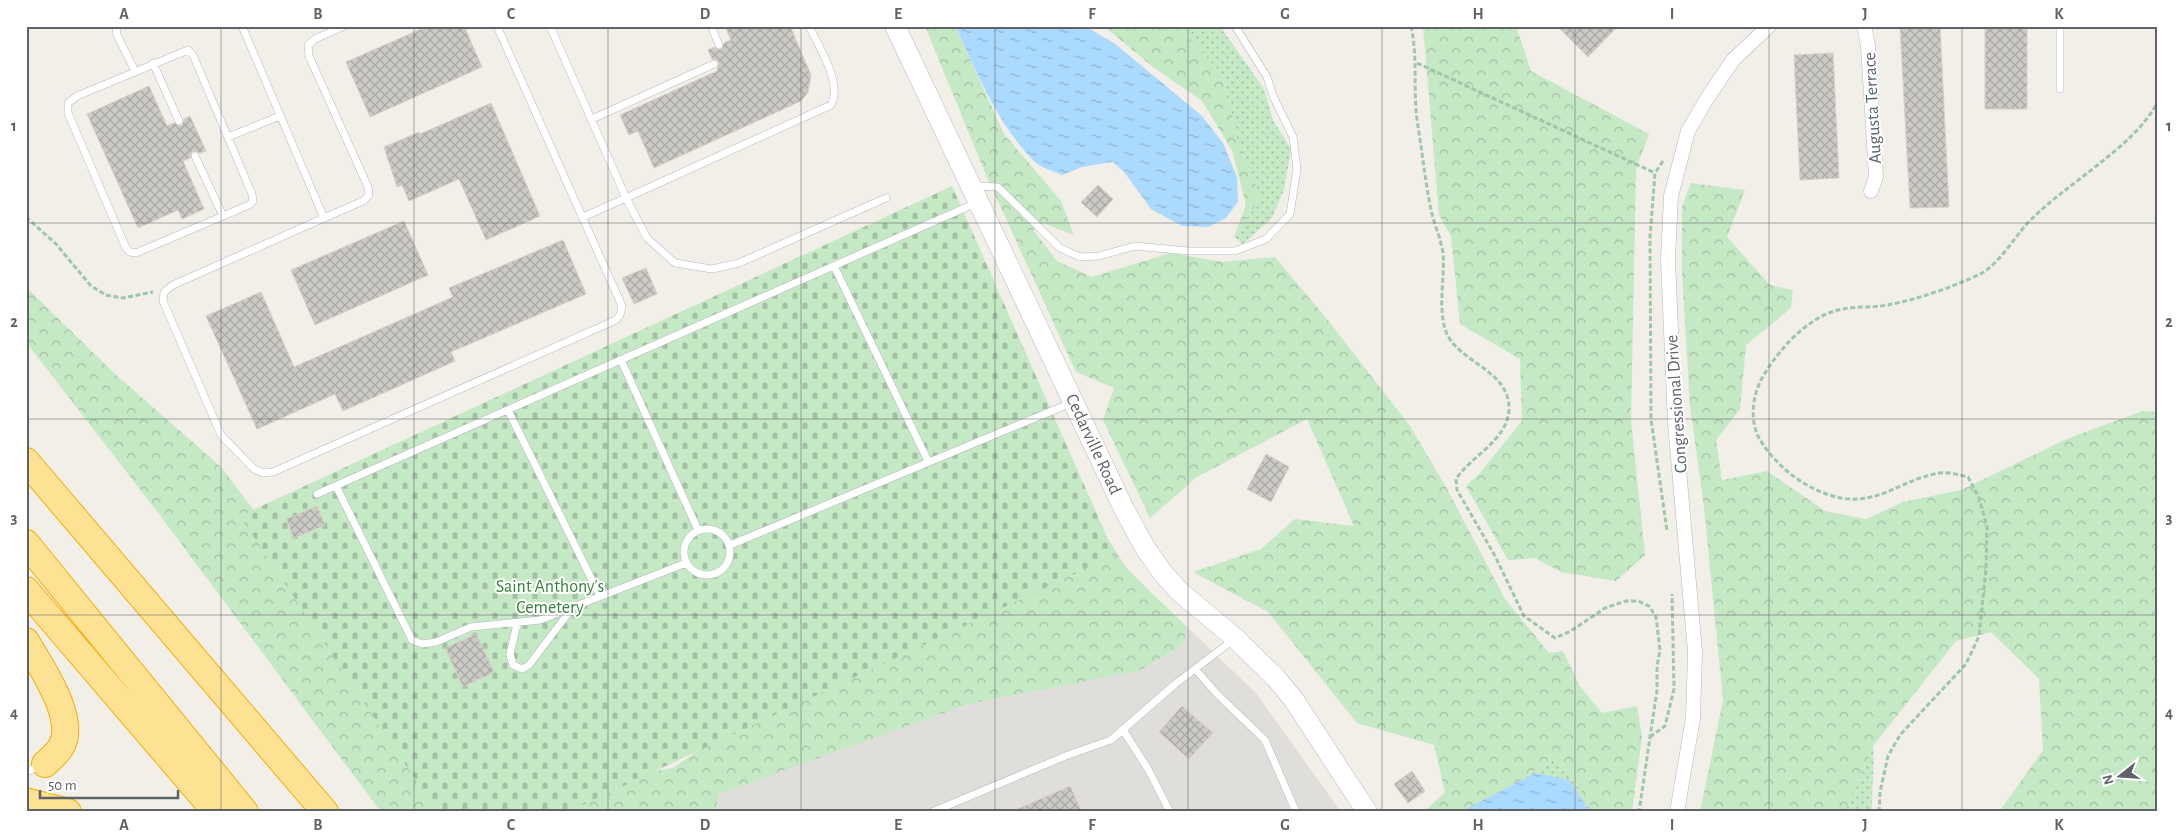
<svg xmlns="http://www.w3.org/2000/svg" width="2183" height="838" font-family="'Alegreya Sans',sans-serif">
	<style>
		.industrial { fill: #e0deda }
		.grass { fill: url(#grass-dots) }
		.forest { fill: url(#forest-crowns) }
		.cemetery { fill: url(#cemetery-stones) }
		.water { fill: url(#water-ripples) }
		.building { fill: url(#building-cross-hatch); stroke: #d6d1c6 }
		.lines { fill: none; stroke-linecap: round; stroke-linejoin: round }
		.service-casing { stroke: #b5b8bc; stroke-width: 8 }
		.minor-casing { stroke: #b5b8bc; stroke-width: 15 }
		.secondary-casing { stroke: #b6babf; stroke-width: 21 }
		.motorway-casing { stroke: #f9ab00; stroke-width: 28 }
		.path { stroke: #9cc7a9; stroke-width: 3; stroke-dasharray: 5 2.5; stroke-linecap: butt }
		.service { stroke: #fff; stroke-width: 7 }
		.minor { stroke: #fff; stroke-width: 14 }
		.secondary { stroke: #fff; stroke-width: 20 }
		.motorway { stroke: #fde293; stroke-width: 26 }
		.grid { fill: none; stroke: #5f6368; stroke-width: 1; stroke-opacity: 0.55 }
		.labels { text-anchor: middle; stroke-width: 4; stroke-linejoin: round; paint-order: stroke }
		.street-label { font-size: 18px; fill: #5f6368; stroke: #fff }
		.park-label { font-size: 18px; fill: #348238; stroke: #fff }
		.neatline { fill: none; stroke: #5f6368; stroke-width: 2 }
		.grid-label { font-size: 16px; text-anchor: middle; font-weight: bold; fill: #5f6368 }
	</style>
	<defs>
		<pattern id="grass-dots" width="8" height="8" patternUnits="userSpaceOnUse" patternTransform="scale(1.25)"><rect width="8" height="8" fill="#c5e8c5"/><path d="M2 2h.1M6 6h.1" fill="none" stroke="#a3c0a4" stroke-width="1.8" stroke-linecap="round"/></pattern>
		<pattern id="forest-crowns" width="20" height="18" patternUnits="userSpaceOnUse" patternTransform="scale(1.25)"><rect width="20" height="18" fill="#c5e8c5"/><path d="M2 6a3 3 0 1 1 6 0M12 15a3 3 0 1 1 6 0" fill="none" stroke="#a3c0a4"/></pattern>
		<pattern id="cemetery-stones" width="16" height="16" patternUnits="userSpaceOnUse" patternTransform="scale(1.25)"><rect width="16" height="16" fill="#c5e8c5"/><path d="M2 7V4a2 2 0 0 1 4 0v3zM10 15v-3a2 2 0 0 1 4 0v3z" fill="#a3c0a4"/></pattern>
		<pattern id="water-ripples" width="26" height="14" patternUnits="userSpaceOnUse" patternTransform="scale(1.25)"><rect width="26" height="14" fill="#aadaff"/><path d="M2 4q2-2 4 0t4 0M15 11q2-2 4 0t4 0" fill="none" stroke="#8eb4d2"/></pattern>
		<pattern id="building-cross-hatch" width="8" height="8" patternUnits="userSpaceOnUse" patternTransform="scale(1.25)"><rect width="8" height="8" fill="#cccac5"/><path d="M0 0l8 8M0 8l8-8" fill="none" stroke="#a9a8a4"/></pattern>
	</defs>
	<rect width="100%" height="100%" fill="#f1efe8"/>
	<path class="industrial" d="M1187 627 1255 692 1341 812H715L718 794 969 704 1139 671 1183 645Z"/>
	<path class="grass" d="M1179 26H1220L1264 89 1273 120 1291 149 1284 190 1272 218 1243 244 1234 237 1261 197 1238 144 1224 78Z
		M1873 746C1875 768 1871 789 1872 812H1845Z
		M1553 759 1572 778 1595 812H1472Z"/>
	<path class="forest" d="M925 26H955L1004 134 1061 201 1074 235 1043 223 1033 230 1057 261 1092 277 1170 253 1223 262 1275 257 1327 319 1410 426 1446 487 1505 599 1549 653 1563 651 1579 685 1602 713 1637 706 1642 737 1632 812H1595L1572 778 1553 759 1472 812H1424L1445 792 1434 745 1357 723 1268 612 1193 572 1261 549 1295 519 1354 526 1307 419 1197 477 1150 518 1103 420 1114 388 1076 372 986 175Z
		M1104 26H1179L1224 78 1238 144 1261 197 1234 237 1246 205 1232 150 1202 101 1153 67Z
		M1423 26H1516L1531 71 1649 134 1636 169 1631 421 1645 555 1616 581 1561 572 1535 558 1508 560 1466 486 1480 473 1522 421 1520 359 1460 324 1451 236 1439 215Z
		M1691 183 1745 190 1727 237 1770 285 1793 290 1791 308 1746 345 1740 409 1716 440 1722 480 1767 471 1825 511 1866 519 1903 502 1961 490 2069 438 2143 411 2157 412V812H1999L2043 750 2039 679 1991 632 1956 641 1873 746 1845 812H1700L1723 700 1704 507 1690 406 1682 273V206Z
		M26 287 115 374 221 467 306 579 471 812H381L378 808 156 510 26 342Z
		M1077 490 1127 569 1187 627 1183 645 1139 671 969 704 719 794 715 812H520L570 784 673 768Z"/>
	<path class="cemetery" d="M952 186 1115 555 568 812H437L240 516Z"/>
	<path class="water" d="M955 26H1084L1114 43 1202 116 1223 143 1237 177 1238 202 1226 218 1208 227 1182 226 1151 209 1124 172 1113 162 1082 167 1062 175C1054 171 1041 168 1035 162 998 126 977 72 955 26Z
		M1535 773 1569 780 1590 812H1466L1468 808Z"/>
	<path class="building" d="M428 26H464L482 67 370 117 346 62Z
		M725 26H790L811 75 808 92 801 101 654 168 638 131 629 135 620 115 717 71 719 62 712 59 708 50 714 47 721 50 724 43 731 40Z
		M1557 26H1618L1588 57Z
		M1900 26H1940L1949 207 1910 208Z
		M1985 26H2027V109H1985Z
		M1833 53 1839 178 1800 180 1794 55Z
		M149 86 167 126 174 123 182 126 184 119 190 116 206 151 200 153 192 151 190 158 183 161 204 209 182 219 178 210 138 228 87 114Z
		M491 103 540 216 486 240 459 179 409 201 402 185 397 187 384 147 419 132 420 134Z
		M1098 185 1113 199 1097 217 1081 202Z
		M404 221 428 275 315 325 291 270Z
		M563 240 586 294 451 352 455 361 343 411 335 394 257 429 206 316 261 292 294 367 453 297 449 288Z
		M646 268 657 294 634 304 622 278Z
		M1266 454 1289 467 1271 502 1247 489Z
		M317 506 325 525 294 538 286 519Z
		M476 634 494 672 463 687 445 648Z
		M1182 706 1213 733 1189 759 1159 732Z
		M1412 771 1425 791 1408 803 1394 784Z
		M1070 786 1082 812H1011Z"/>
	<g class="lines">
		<defs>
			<path id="service" d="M116 26 117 35 135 71
				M242 26 324 218 173 285 164 292 163 301 221 435 254 469 263 473 273 472 616 320 620 315 622 306 497 26
				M550 26 626 198 583 217
				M711 26 719 45
				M809 26C819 47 843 84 831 105L626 198 647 238 675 263 712 269 739 263 886 198
				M2060 26V89
				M188 50 193 55 252 194 253 201 249 205 136 253 130 252 126 248 68 113V103L77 96Z
				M153 63 179 121
				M592 119 714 64
				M228 137 280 116
				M195 156 223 216
				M974 186 998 187 1060 248 1080 257 1099 256 1135 246 1188 251H1235L1266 239 1290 214 1297 169 1293 137 1273 96 1267 77 1235 26
				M324 218 363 201 369 195 368 187 309 56 308 45 315 39 344 26
				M834 266 928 461
				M621 360 698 530
				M508 410 600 596
				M336 486 412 640 422 644 436 642 471 627 540 620 686 563
				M317 494 976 203
				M684 552a23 23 0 1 1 46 0a23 23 0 1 1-46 0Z
				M730 545 1071 403
				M517 624 510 654 513 665 522 669 529 665 573 607
				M1196 670 1217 694 1265 740 1296 812
				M1123 730 1148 769 1170 812
				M26 772 42 765
				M932 812 1068 755 1111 740 1174 685 1233 640"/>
			<path id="minor" d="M1864 26 1868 45 1876 177 1871 191
				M1677 812 1693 718 1695 652 1675 423 1668 260 1671 196 1688 131 1708 97 1733 60 1769 26"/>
			<path id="secondary" d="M895 26 1124 509 1144 546 1162 572 1180 592 1235 638 1276 678 1294 700 1367 812"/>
			<path id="motorway" d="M26 461 325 812
				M26 543 245 812
				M26 590 216 812
				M26 641C40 666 78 719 61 747 57 754 50 759 45 764
				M26 801 68 812"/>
		</defs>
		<use href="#service" class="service-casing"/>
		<use href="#minor" class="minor-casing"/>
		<use href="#secondary" class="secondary-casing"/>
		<use href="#motorway" class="motorway-casing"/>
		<path class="path" d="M1411 26C1418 58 1413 88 1417 120 1422 150 1425 180 1431 210 1434 224 1441 239 1443 253 1445 278 1438 305 1445 329 1455 362 1510 369 1509 409 1508 440 1471 456 1456 479L1457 490 1495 556 1524 616 1555 638 1571 631 1605 608 1626 601H1638L1649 606 1656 617 1660 650 1657 666V690L1639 812
			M1417 63 1655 173
			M1663 161 1655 173 1650 237 1651 419 1667 531
			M26 217 56 244 91 286 106 295 123 298 153 292
			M1650 737 1665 726 1674 689 1672 594
			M1879 812 1880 792 1888 756 1900 735 1966 664 1979 636 1986 570 1987 526 1979 498 1968 477C1960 475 1949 472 1940 473 1904 478 1880 505 1841 498 1807 491 1776 467 1759 438 1750 421 1752 398 1761 380 1777 351 1808 315 1843 309 1857 306 1873 308 1887 305 1916 300 1956 286 1982 273 1997 265 2014 239 2025 226 2061 186 2134 148 2157 103"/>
		<use href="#service" class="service"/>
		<use href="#minor" class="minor"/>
		<use href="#secondary" class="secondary"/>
		<use href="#motorway" class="motorway"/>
	</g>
	<path class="grid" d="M221 26V812M414 26V812M608 26V812M801 26V812M995 26V812M1188 26V812M1382 26V812M1575 26V812M1769 26V812M1962 26V812M26 223H2157M26 419H2157M26 615H2157"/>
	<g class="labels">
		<g class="street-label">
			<text transform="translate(1872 108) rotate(-93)" y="6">Augusta Terrace</text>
			<text transform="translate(1676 404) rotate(-94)" y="6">Congressional Drive</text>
			<text transform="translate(1094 444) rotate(65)" y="6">Cedarville Road</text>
		</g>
		<g class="park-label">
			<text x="550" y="592">Saint Anthony's<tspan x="550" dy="21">Cemetery</tspan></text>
		</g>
	</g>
	<rect width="2183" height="838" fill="none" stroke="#ffffff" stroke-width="55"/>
	<g transform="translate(2120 776) rotate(253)" stroke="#ffffff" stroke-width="4" paint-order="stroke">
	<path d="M0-4L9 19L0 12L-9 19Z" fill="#5f6368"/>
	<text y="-8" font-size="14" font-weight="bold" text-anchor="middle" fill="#5f6368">N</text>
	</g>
	<path d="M40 790v8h138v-8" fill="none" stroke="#5f6368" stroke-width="2.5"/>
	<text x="48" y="790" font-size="15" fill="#5f6368" stroke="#ffffff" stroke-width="4" paint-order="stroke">50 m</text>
	<rect x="28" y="28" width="2128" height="782" class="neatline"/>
	<g class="grid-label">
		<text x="124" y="19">A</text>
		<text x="318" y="19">B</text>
		<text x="511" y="19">C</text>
		<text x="705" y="19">D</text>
		<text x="898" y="19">E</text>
		<text x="1092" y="19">F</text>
		<text x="1285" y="19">G</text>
		<text x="1478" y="19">H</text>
		<text x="1672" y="19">I</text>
		<text x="1865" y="19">J</text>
		<text x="2059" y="19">K</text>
		<text x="14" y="131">1</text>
		<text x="2169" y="131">1</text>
		<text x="14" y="327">2</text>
		<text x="2169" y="327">2</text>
		<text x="14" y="523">3</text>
		<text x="2169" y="523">3</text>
		<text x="14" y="718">4</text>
		<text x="2169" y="718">4</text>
		<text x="124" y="830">A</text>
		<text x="318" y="830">B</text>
		<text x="511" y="830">C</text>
		<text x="705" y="830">D</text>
		<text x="898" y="830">E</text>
		<text x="1092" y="830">F</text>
		<text x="1285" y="830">G</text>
		<text x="1478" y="830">H</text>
		<text x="1672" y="830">I</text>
		<text x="1865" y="830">J</text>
		<text x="2059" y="830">K</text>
	</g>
</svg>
